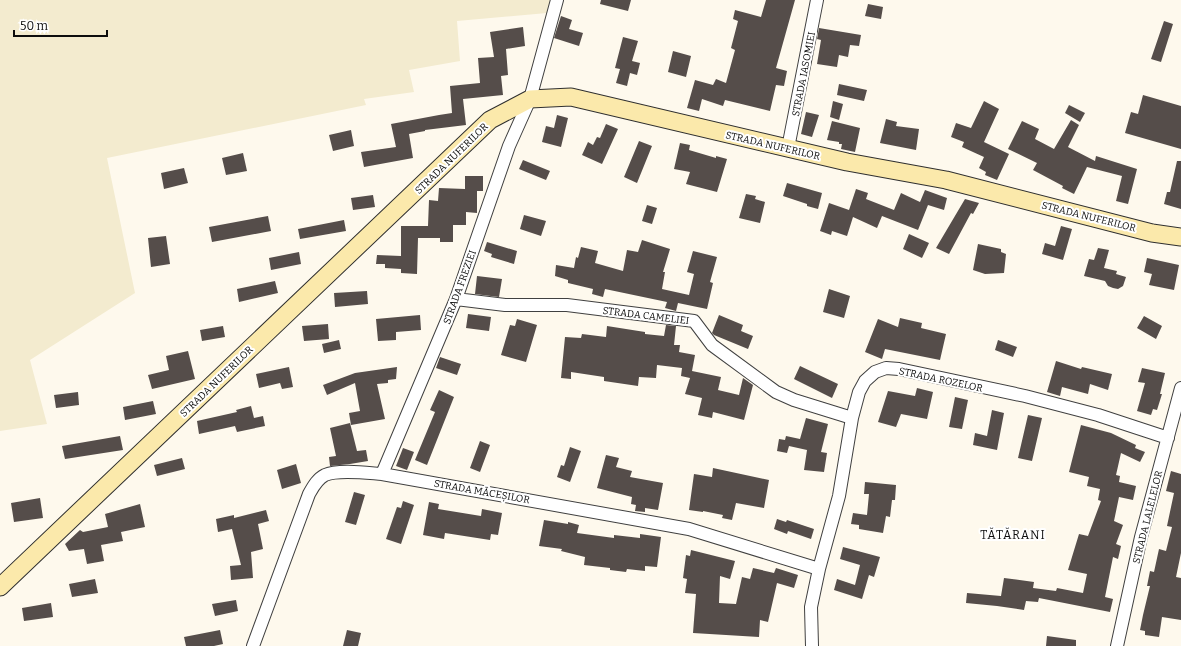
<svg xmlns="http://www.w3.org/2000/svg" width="1181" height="646" font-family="Bitter,serif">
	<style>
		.farmland { fill: #f3ebcf }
		.building { fill: #554d4a }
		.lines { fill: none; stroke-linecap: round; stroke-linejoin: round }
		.minor-casing { stroke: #404040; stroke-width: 14 }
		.secondary-casing { stroke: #2f2f2f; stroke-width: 19 }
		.minor { stroke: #fff; stroke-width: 12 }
		.secondary { stroke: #fbe9ab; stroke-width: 17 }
		.labels { text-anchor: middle; stroke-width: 4; stroke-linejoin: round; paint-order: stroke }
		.street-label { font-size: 10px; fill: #0d0d0d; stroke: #fff }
		.quarter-label { font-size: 12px; letter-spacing: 1px; fill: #0d0d0d; stroke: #fff }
	</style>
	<rect width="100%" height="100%" fill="#fef9ed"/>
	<path class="farmland" d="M0 0H551L547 13 457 21 460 61 409 70 414 92 364 99 366 105 107 158 135 293 30 360 47 424 0 431Z"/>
	<path class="building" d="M601 0H631L628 11 600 4Z
		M766 0H795L776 68 787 71 784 86 776 85 770 111 725 100 723 106 702 99 699 111 687 108 695 80 713 85 716 79 726 83 735 50 731 48 738 21 733 19 735 10 761 17Z
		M868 4 883 7 881 19 865 16Z
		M561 16 572 20 569 29 583 33 579 46 554 38Z
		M1164 21 1173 24 1161 62 1151 59Z
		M523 27 525 46 506 49 508 75 501 76 503 95 463 99 466 125 425 130V131L409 134 413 158 364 167 361 152 396 147 391 124 439 115 452 113 450 86 480 83 478 58 494 57 490 32Z
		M819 28 861 35 859 46 850 45 848 57 839 55 837 67 817 64 821 40 817 39Z
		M623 37 638 41 632 61 640 63 637 75 630 73 627 86 616 83 620 69 615 68Z
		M673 51 691 56 686 77 668 72Z
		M839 84 867 90 864 101 837 95Z
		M1143 95 1181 106V149L1125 133 1131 112 1138 114Z
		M833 101 843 104 839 120 830 117Z
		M984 101 999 109 984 142 1009 154 997 180 985 175 986 172 979 168 984 157 962 147 964 142 951 137 956 123 971 128Z
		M1069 105 1085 113 1080 122 1065 113Z
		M806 112 819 115 812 137 801 134Z
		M557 115 568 118 561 147 542 142 546 126 554 128Z
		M886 119 897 122 896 126 919 129 916 150 880 143Z
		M1071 120 1079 125 1068 147 1095 161 1096 156 1137 169 1128 204 1116 201 1122 176 1087 167 1074 194 1062 188 1063 186 1033 170 1037 163 1008 149 1022 121 1039 129 1035 139 1054 149Z
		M832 121 860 128 855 152 841 149 842 144H839V142L827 140Z
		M606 124 618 129 602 164 582 155 588 142 593 145 597 137 600 138Z
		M351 130 354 146 333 151 329 135Z
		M639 141 652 146 637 183 624 177Z
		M680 143 690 145 689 150 716 158V156L727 159 717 192 686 184 690 172 674 169Z
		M243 153 247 171 226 175 222 158Z
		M523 160 550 171 546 180 519 169Z
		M1177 161H1181V209L1164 204 1167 192H1170Z
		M184 168 188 183 164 189 161 173Z
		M465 176H483V191H477V213L466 212V225H453V242H440V238H418L417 274 401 273V269L385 268V264H376L377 255 401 256V226H428L429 200 438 201 439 188 465 189Z
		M787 183 822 193 818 209 807 206V204L783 196Z
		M856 189 868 193 866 199 894 210 901 193 920 202 925 190 947 198 944 210 928 205 918 230 882 216 877 228 853 217 847 236 832 231 831 235 820 231 829 203 849 210Z
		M746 194 756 196 755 199 765 202 760 223 739 218Z
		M373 195 375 207 353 210 351 198Z
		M965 199 979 203 973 214 971 213 949 254 936 248Z
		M647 205 657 208 652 224 642 221Z
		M524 215 546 221 541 236 520 229Z
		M268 216 271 231 212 242 209 227Z
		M344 220 346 231 300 239 298 229Z
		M1061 226 1072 229 1063 260 1042 254 1045 243 1055 246Z
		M909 234 929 243 922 258 903 249Z
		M166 236 170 264 151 267 148 238Z
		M642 240 670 249 663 272H665L662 289 689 295 694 274 687 272 693 251 717 257 710 282 713 283 707 309 678 303 676 311 665 308 667 302 605 289 603 297 592 294 593 289 568 283V280L555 276 556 265 574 268 576 257 578 258 581 247 598 251 595 263 623 271 627 250 638 252Z
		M487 242 517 251 514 264 491 257 492 254 484 251Z
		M978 244 1001 249V252L1006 254 1004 273 985 274 973 270Z
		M1098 248 1109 250 1104 268 1117 271 1116 274 1126 277 1123 286 1118 289 1113 288 1108 286 1105 281 1084 276 1089 259 1094 260Z
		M299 252 301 264 271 270 269 258Z
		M1147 258 1179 265 1174 290 1149 285 1152 274 1144 272Z
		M477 276 502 279 499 297 475 294Z
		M275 281 278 293 239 302 237 289Z
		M829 289 850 296 844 318 823 312Z
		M367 291 368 304 335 307 334 293Z
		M468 314 491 317 489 331 466 328Z
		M420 315 421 330 396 332V340L378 341 376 319Z
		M719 315 743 325 741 331 753 336 748 349 714 335 712 333Z
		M1144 316 1162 326 1156 339 1137 328Z
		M900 318 922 323 921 328 946 334 940 360 885 349 882 359 865 352 878 319 898 327Z
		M517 319 537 325 526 362 501 355 510 325 515 326Z
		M328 324 329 339 304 341 302 326Z
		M666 325 676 326 674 345H680L679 352 695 355 692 371 721 377 718 390 739 395 743 378 753 385 744 420 713 412 712 418 698 415 702 398 685 394 690 378 681 376 682 368 657 365 656 378 639 377 638 386 604 381V377L571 372V379L561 378 565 337 581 338 582 334 606 337 607 326 645 332V334L664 336Z
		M223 326 225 337 202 341 200 330Z
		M339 340 341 349 324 353 322 344Z
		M998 340 1017 347 1013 357 995 350Z
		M188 351 195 379 152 389 148 375 169 370 166 356Z
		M440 357 461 364 457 375 436 368Z
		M1056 361 1081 369 1082 367 1112 374 1108 390 1090 384 1088 394 1062 387 1060 396 1047 392Z
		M800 366 838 384 832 398 794 379Z
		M289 367 293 387 282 389 280 383 259 388 256 374Z
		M397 367 396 379 388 380V383L377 384 385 419 351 425 349 413 360 411 355 383 327 395 323 385 355 373Z
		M1142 368 1165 373 1160 394H1162L1157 410 1153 409 1151 415 1137 411 1145 383 1138 382Z
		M917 388 933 392 927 419 901 414 896 427 878 422 888 391 915 396Z
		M439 390 454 397 427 465 415 460 435 412 430 410Z
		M78 392 79 405 56 408 54 395Z
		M955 397 968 400 962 429 949 427Z
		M153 401 156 414 125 420 123 407Z
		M251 406 254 418 263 416 265 426 237 432 235 426 199 434 197 421 237 412 236 410Z
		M992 410 1004 413 997 450 973 445 975 433 987 436Z
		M1028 415 1042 418 1032 461 1018 458Z
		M806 418 828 424 821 452 827 453 824 472 804 470 807 450 789 446 787 453 777 451 779 439 785 440 786 436 800 439Z
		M350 423 357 451 366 450 368 461 350 464 330 466 329 457 336 456 330 428Z
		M1081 425 1111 433 1136 445 1135 448 1145 452 1140 462 1121 453 1116 475 1120 476 1119 482 1136 486 1133 500 1119 497 1114 521 1123 525 1116 544 1121 546 1118 559 1113 557 1105 597 1113 599 1110 612 1039 598 1038 602 1026 601 1024 610 997 606 966 603 967 593 1001 596 1004 578 1034 582 1033 588 1056 591 1057 588 1083 593 1087 574 1068 570 1079 534 1088 536 1101 501 1098 500 1100 489 1087 486 1089 477 1069 472Z
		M120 436 123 450 65 459 62 446Z
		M480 441 490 445 480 472 470 468Z
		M570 447 581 451 570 482 557 477 561 465 564 466Z
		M403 448 414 452 407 470 396 466Z
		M606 455 619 458 616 467 632 471 630 477 663 483 658 510 645 508V512L635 511 636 505 631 504 632 497 597 488Z
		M182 458 185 469 157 476 154 465Z
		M296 464 301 483 282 489 277 470Z
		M713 468 769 480 764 508 736 503 732 520 722 518 723 515 703 511V512L689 510 694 474 712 477Z
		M1171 471 1181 474V553L1176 577 1181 578V620L1162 617 1159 637 1145 635V631L1140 630 1143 615 1150 586H1147L1150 571 1154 572 1159 549 1166 551 1172 527 1167 526 1174 493 1166 491Z
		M865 482 896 485 895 500H892L890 517 886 516 883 533 859 529V525L851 524 853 513 867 515 869 494H864Z
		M354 492 365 495 356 525 345 522Z
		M40 498 43 518 14 522 11 503Z
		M403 501 414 505 401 544 386 539 397 507 401 508Z
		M429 502 439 504 438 509 481 516 482 509 502 513 498 535 491 534 490 540 445 533 444 539 423 535Z
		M140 504 145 527 121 532 123 541 101 545 104 561 87 564 84 549 69 551 65 544 80 530 83 532 108 527 105 514Z
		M266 510 269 521 258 524 263 549 251 552 253 578 231 580 230 566 241 565 232 529 218 532 216 519 234 515V518Z
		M777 519 786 522 787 520 814 529 811 539 788 531 787 534 774 529Z
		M544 520 568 524V522L579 525 577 533 614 538V535L640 538V534L661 537 657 567 645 566V571L627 569 626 572 610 570V568L584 565 585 557 561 551 562 549 539 546Z
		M843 547 880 557 874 577 869 575 862 599 834 590 837 579 855 585 860 565 840 559Z
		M691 550 735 561 730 579 720 576 719 603 736 604 742 577 750 579 753 568 774 573 776 568 798 575 794 588 777 583 768 622 760 620 759 637 693 633 696 594 685 593 687 579 683 578 686 555 690 556Z
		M95 579 98 593 72 597 69 584Z
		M236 600 238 611 215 616 212 604Z
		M51 603 53 617 24 621 22 608Z
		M220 630 223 644 214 646H186L184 637Z
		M347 630 361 633 358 646H343Z
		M1047 636 1076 640V646H1046Z"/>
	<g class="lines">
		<defs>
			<path id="minor" d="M788 148 817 0
				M456 299 505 305H567L694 321 712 345 776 392 794 400 852 418
				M382 474 456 299 509 146 530 99 557 0
				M253 646 309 494C313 487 317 479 325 475 338 469 368 473 382 474L689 529 819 569
				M812 646 811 607 819 569 839 496 852 418 859 392 865 381 875 372 886 368 899 369 1025 396 1098 415 1168 438
				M1117 646 1141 537 1181 388"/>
			<path id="secondary" d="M0 587 490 120 530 99 571 97 847 162 946 180 1152 233 1181 237"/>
		</defs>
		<use href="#minor" class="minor-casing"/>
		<use href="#secondary" class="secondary-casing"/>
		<use href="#minor" class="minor"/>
		<use href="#secondary" class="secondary"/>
	</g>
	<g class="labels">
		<g class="street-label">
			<text transform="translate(803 74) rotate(-79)" y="4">STRADA IASOMIEI</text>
			<text transform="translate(773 145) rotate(13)" y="4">STRADA NUFERILOR</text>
			<text transform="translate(451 158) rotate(-44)" y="4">STRADA NUFERILOR</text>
			<text transform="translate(1089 216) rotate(14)" y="4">STRADA NUFERILOR</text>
			<text transform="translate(459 287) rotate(-70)" y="4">STRADA FREZIEI</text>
			<text transform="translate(646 315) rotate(7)" y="4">STRADA CAMELIEI</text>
			<text transform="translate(941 379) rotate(12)" y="4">STRADA ROZELOR</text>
			<text transform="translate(216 381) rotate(-44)" y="4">STRADA NUFERILOR</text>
			<text transform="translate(482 491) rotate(10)" y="4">STRADA MĂCEȘILOR</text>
			<text transform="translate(1147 517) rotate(-76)" y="4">STRADA LALELELOR</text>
		</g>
		<g class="quarter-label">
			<text x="1013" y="539">TĂTĂRANI</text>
		</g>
	</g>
	<path d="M14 30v6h93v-6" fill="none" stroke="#0d0d0d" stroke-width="2"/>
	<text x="20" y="30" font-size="12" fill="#0d0d0d" stroke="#ffffff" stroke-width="3" paint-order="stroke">50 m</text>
</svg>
